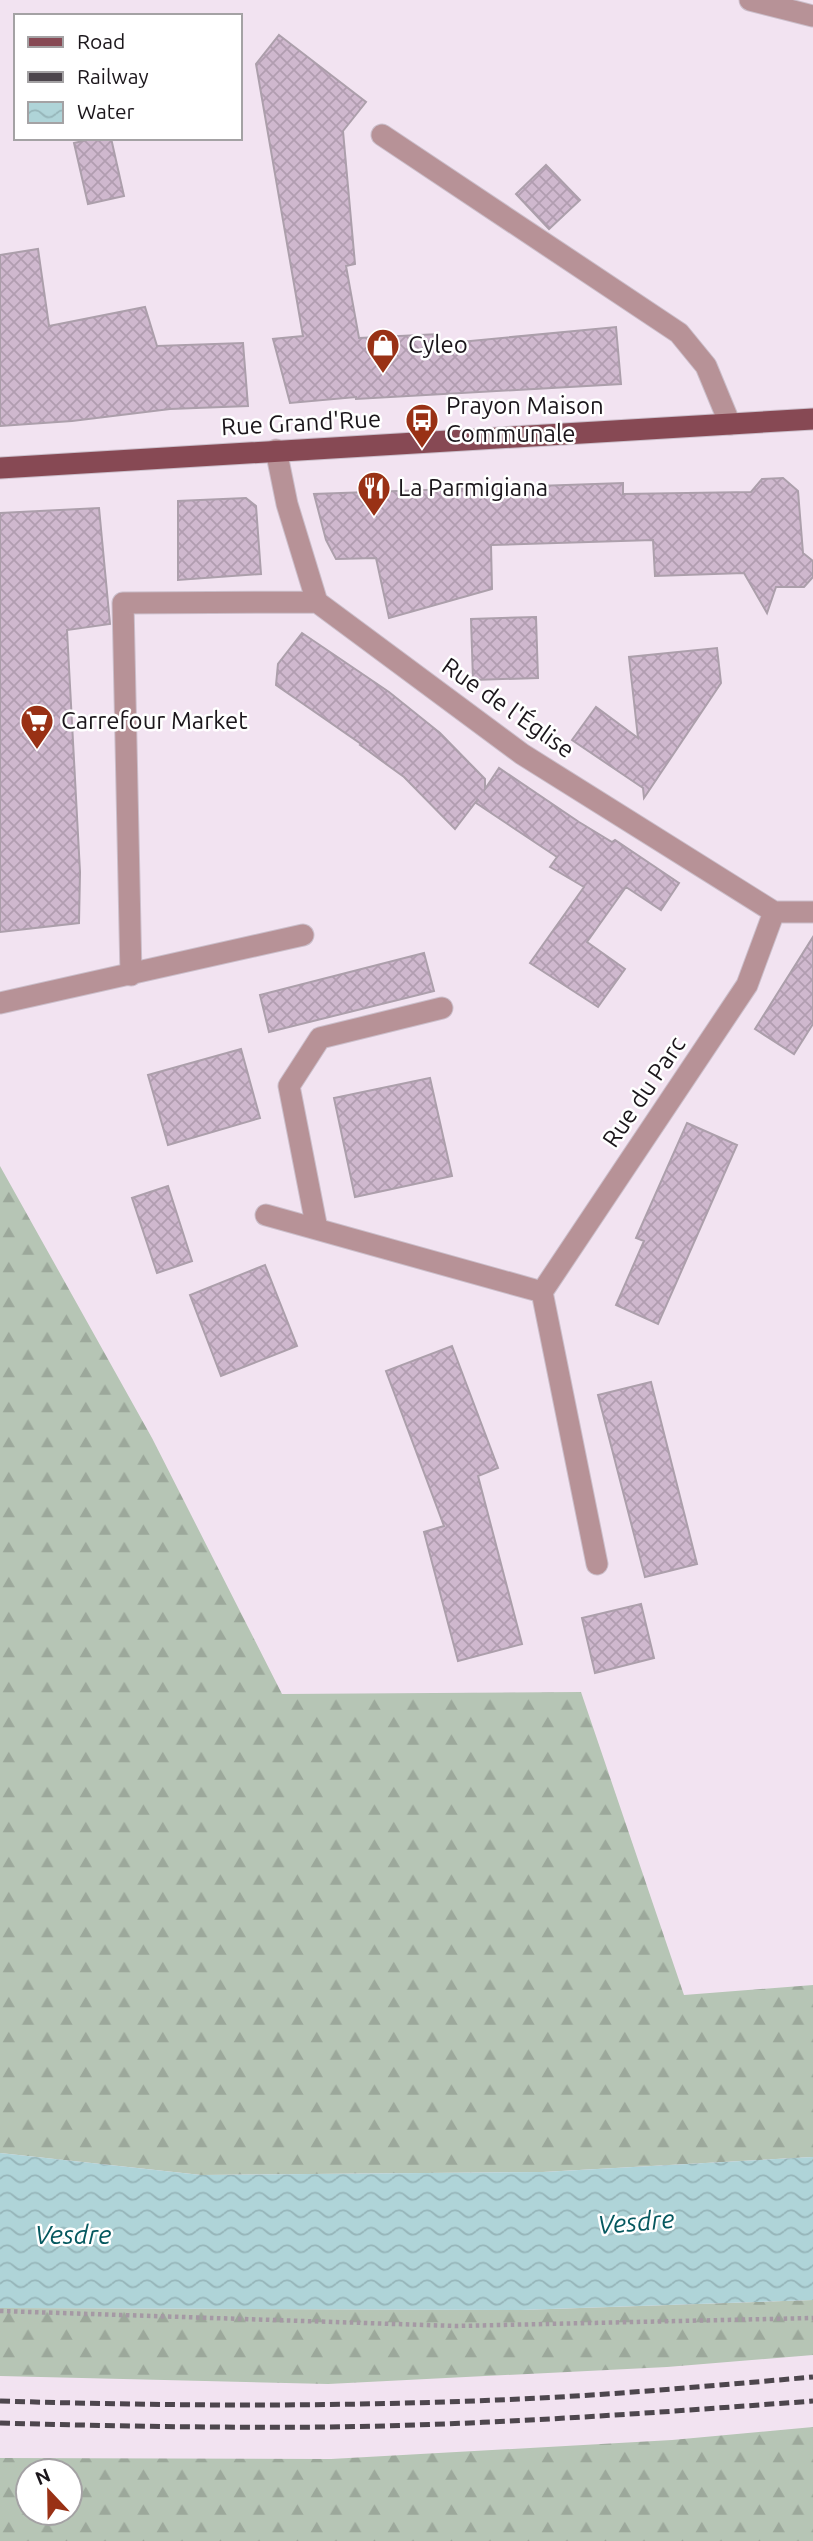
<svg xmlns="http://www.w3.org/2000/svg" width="813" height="2541" font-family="Ubuntu,sans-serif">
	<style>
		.forest { fill: url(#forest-firs); fill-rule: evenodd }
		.water { fill: url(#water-waves) }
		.building { fill: url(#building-cross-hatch); stroke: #ac9fab; stroke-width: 2 }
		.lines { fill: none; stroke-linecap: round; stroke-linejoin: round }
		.minor-casing { stroke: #cbbeca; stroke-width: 23 }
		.major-casing { stroke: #cbbeca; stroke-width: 23 }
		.path { stroke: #a599a4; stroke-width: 4.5; stroke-dasharray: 3.5 3.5; stroke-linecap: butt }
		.minor { stroke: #b79297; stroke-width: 21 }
		.major { stroke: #874954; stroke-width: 21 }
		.rail { stroke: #4d464d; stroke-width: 5; stroke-dasharray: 10 5; stroke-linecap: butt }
		.labels { text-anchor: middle; stroke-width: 5; stroke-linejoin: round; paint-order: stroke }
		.poi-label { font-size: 24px; fill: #1b161b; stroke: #fff; text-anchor: start }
		.street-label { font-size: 24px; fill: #1b161b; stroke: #fff }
		.water-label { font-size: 26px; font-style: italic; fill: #05585f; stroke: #fff }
	</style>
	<defs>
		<pattern id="forest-firs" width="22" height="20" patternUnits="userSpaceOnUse" patternTransform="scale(1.75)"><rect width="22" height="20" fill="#b6c5b5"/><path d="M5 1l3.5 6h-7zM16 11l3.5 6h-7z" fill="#9ca89b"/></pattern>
		<pattern id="water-waves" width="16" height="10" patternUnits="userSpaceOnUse" patternTransform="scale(1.75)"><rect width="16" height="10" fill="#afd4d8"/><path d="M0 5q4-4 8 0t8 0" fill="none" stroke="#96b5b9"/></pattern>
		<pattern id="building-cross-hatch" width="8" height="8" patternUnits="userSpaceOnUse" patternTransform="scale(1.75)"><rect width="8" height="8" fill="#cfb8ce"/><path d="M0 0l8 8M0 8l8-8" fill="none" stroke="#b19db0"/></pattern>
	</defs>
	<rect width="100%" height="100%" fill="#f2e3f1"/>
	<path class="forest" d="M0 1166 152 1438 282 1694 581 1692 684 1995 813 1985V2157L543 2172 201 2175 0 2153Z
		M813 2300V2355L667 2367 328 2384 0 2376V2308L521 2310Z
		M813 2427V2541H0V2458L331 2459 672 2440ZM70 2471V2513H28V2471Z"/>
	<path class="water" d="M0 2153 201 2175 543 2172 813 2157V2300L521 2310 0 2308Z"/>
	<path class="building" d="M279 35 366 102 343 131 355 264 346 266 359 338 439 334V344L616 327 621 384 356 399V397L290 403 273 339 303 336 256 64Z
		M96 138H111L124 196 88 204 74 143Z
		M546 165 580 200 549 229 516 194Z
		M38 249 49 326 145 307 157 346 243 343 248 406 170 409 72 421 0 426V255Z
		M783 478 798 491 803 553 813 561V577L804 587H776L767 613 744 573 655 576 653 540 491 545 492 589 389 618 376 558 336 559 326 540 314 494 623 483V494L751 492 762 479Z
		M246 498 256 506 261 574 178 580V501Z
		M99 508 110 624 67 630 80 872 79 923 0 932V513Z
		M536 617 538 678 473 680 471 619Z
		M302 633 389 692 440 733 485 779V789L499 768 579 822 612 842 615 840 679 883 661 910 626 887 587 942 625 969 598 1007 530 963 584 887 550 867 557 857 476 803 478 799 455 829 404 777 360 745 361 744 276 685 278 664Z
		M717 648 721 683 644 798 643 788 572 740 596 707 638 738 629 657Z
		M813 937V1024L794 1054 755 1029Z
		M424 953 434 991 269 1032 260 995Z
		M241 1049 260 1118 168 1145 148 1075Z
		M430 1078 452 1176 355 1197 334 1098Z
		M687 1123 737 1145 658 1324 616 1305 644 1241 636 1238Z
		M168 1186 192 1261 157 1273 132 1198Z
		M265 1265 297 1346 221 1376 190 1295Z
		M452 1346 498 1468 478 1476 522 1644 458 1661 424 1532 444 1526 386 1371Z
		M651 1382 697 1564 645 1577 598 1395Z
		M641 1604 654 1658 595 1673 582 1618Z"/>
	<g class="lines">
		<defs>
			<path id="minor" d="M750 0 813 16
				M382 135 679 333 706 366 730 424
				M276 450 287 504 317 602 522 754 774 912H813
				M131 975 123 603 317 602
				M0 1003 303 935
				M266 1215 542 1292
				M317 1229 289 1086 320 1038 442 1008
				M597 1564 542 1292 747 985 774 912"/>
			<path id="major" d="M0 468 813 419"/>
		</defs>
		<use href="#minor" class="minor-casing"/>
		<use href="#major" class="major-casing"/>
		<path class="path" d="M0 2311 456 2326 813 2318"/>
		<use href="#minor" class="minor"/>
		<use href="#major" class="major"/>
		<path class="rail" d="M0 2401C166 2406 331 2407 497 2400 602 2396 708 2386 813 2377
			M0 2423C109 2426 218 2428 328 2427 490 2425 651 2413 813 2401"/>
	</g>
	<defs>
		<symbol id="shop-pin" viewBox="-11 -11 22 30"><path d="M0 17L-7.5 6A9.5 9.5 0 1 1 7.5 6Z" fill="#993115" stroke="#fff"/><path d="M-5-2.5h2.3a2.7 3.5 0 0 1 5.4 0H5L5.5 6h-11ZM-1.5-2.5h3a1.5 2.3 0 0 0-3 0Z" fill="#fff"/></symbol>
		<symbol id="bus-pin" viewBox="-11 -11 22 30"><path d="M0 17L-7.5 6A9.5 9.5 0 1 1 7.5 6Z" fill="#993115" stroke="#fff"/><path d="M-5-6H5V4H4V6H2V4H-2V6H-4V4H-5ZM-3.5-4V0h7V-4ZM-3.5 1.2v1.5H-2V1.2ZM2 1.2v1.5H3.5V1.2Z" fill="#fff"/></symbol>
		<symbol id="restaurant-pin" viewBox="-11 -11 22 30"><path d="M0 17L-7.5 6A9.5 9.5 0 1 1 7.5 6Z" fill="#993115" stroke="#fff"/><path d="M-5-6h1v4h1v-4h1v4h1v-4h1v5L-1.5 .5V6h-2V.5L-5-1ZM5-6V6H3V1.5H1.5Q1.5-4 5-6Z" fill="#fff"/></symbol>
		<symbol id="supermarket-pin" viewBox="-11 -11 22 30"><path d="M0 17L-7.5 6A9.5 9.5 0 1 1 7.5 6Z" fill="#993115" stroke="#fff"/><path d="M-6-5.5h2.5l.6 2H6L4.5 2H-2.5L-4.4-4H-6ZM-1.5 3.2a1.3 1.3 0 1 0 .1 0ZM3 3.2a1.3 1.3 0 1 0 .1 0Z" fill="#fff"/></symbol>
	</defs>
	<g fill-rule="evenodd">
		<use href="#shop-pin" x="364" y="326" width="38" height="52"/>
		<use href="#bus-pin" x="403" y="401" width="38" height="52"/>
		<use href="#restaurant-pin" x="355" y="469" width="38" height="52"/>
		<use href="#supermarket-pin" x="18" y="702" width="38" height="52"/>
	</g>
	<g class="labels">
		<g class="poi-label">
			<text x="408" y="353">Cyleo</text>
			<text x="446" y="414">Prayon Maison<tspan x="446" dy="28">Communale</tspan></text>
			<text x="398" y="496">La Parmigiana</text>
			<text x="61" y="729">Carrefour Market</text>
		</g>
		<g class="street-label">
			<text transform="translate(301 423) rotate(-3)" y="8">Rue Grand'Rue</text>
			<text transform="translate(508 708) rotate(35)" y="8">Rue de l'Église</text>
			<text transform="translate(644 1092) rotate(-56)" y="8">Rue du Parc</text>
		</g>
		<g class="water-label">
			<text transform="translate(636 2222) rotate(-5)" y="9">Vesdre</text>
			<text x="73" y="2244">Vesdre</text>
		</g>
	</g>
	<rect x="14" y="14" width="228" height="126" fill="#ffffff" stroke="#a4a2a4" stroke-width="2"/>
	<rect x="28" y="37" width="35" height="10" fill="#874954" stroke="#a4a2a4" stroke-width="2"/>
	<text x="77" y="49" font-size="21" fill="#1b161b">Road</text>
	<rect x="28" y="72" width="35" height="10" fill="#4d464d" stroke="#a4a2a4" stroke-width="2"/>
	<text x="77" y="84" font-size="21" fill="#1b161b">Railway</text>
	<rect x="28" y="102" width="35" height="21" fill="url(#water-waves)" stroke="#a4a2a4" stroke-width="2"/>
	<text x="77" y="119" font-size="21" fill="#1b161b">Water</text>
	<g transform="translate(49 2492) rotate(338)"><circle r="33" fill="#ffffff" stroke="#a4a2a4" stroke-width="2"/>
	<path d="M0-5L12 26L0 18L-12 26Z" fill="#993115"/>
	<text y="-10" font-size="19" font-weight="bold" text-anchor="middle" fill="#1b161b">N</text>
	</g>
</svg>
